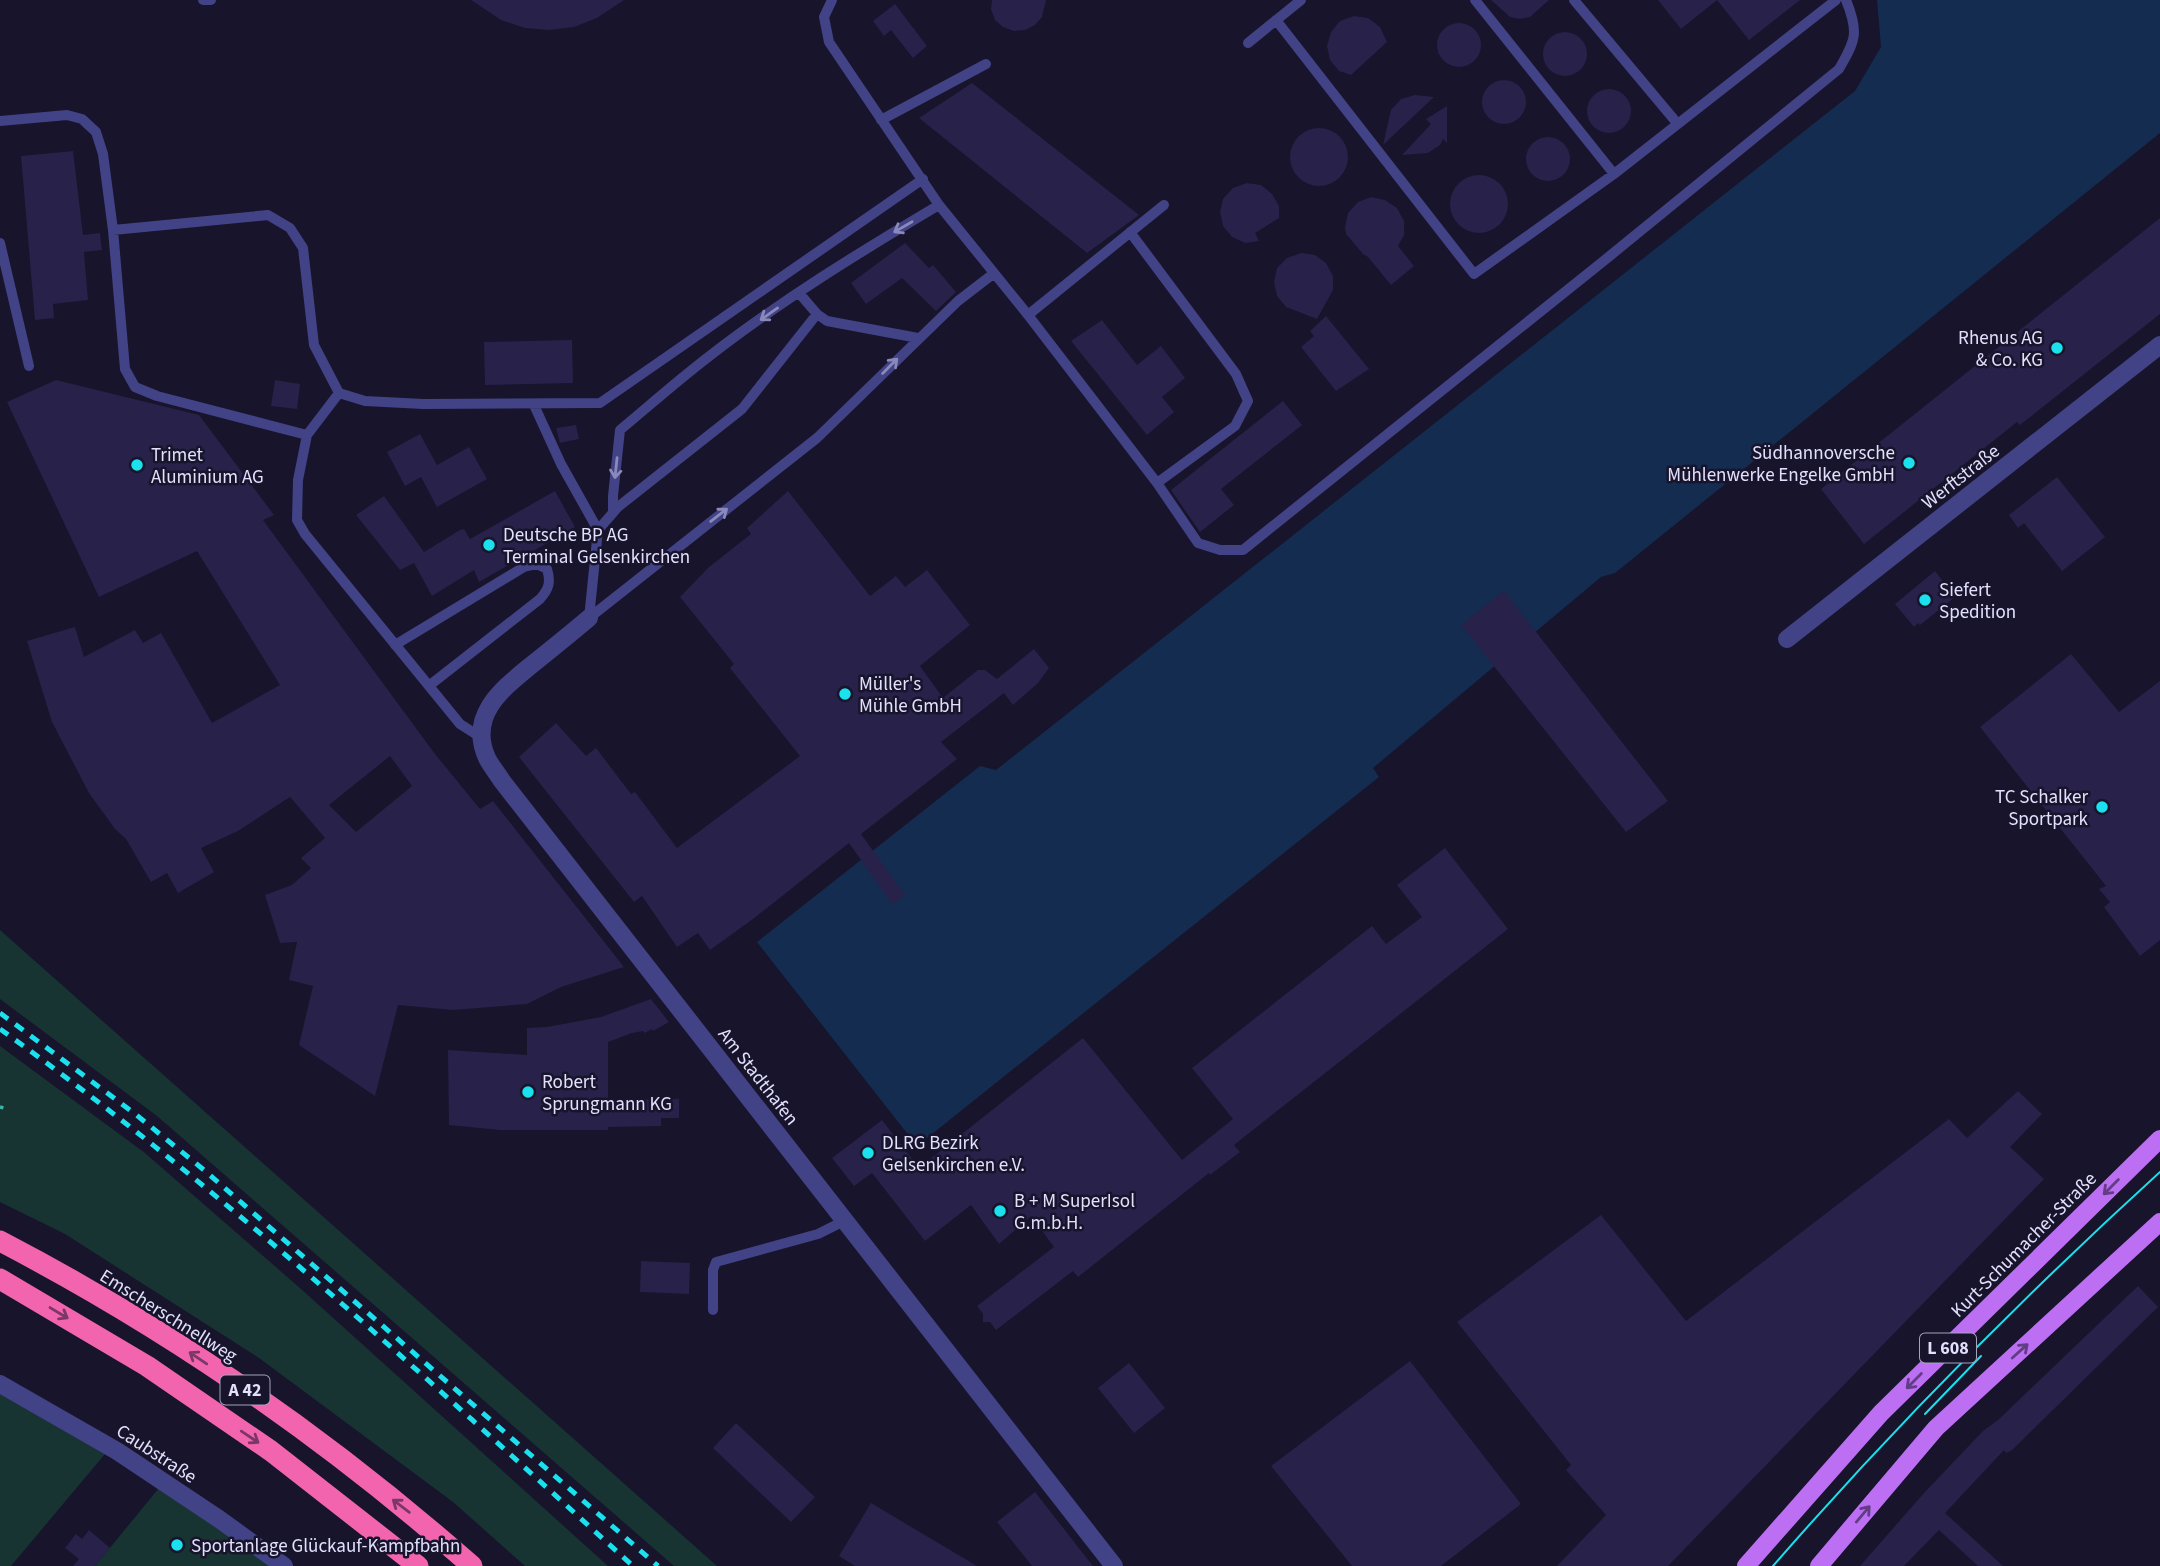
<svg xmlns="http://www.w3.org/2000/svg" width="2160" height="1566" font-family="'Source Sans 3',sans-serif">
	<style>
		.green { fill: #173432 }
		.water { fill: #142c4f }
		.building { fill: #28214a; fill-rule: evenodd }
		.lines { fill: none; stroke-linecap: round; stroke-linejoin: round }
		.path { stroke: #3bb5a9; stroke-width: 3.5; stroke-dasharray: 3.5 5; stroke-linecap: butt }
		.service { stroke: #424286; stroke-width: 10 }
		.minor { stroke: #424286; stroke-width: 18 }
		.primary { stroke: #bd6ff4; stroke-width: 18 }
		.motorway { stroke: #f364ae; stroke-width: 21 }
		.tram { stroke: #1be1ee; stroke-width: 2 }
		.rail { stroke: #1be1ee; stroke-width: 5; stroke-dasharray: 10 9; stroke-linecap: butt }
		.oneway { stroke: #8a89bc }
		.oneway2 { stroke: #623d85 }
		.oneway3 { stroke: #7a3866 }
		.poi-dot { fill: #1be1ee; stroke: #17142b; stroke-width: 2.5 }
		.labels { text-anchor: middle; stroke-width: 5; stroke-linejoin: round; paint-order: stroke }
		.shield { fill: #17142b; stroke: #a5a3be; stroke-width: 2 }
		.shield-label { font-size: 18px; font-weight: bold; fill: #e2e0fd }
		.poi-label { font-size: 19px; fill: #e2e0fd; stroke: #17142b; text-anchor: start }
		.street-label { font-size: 19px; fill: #e2e0fd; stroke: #17142b }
	</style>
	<rect width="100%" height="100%" fill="#17142b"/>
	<path class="green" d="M0 930 717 1566H674L157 1116 0 999Z
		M0 1046 145 1153 300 1288 608 1566H525L453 1502 259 1358 65 1234 0 1202Z
		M0 1394 105 1454 11 1566H0Z
		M159 1488 272 1566H95Z"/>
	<path class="water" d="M1877 0H2160V133L1615 573 1601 577 1373 768 1379 777 917 1146 757 942 980 766 996 770 1855 91 1881 47Z"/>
	<path class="building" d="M471 0H624L597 18 574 27 549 30 525 28 501 20Z
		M992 0H1046L1042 17 1035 25 1025 30 1014 31 1003 27 995 20 991 9Z
		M1491 0H1549L1530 17 1520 19 1510 17Z
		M1658 0H1717L1681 29Z
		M1717 0H1800L1749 40Z
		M895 4 927 46 913 58 891 30 884 36 873 21Z
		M1354 16 1368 18 1380 27 1387 42 1351 75 1339 71 1330 60 1327 46 1331 32 1340 21Z
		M1437 45a22 22 0 1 1 44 0a22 22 0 1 1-44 0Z
		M1543 54a22 22 0 1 1 44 0a22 22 0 1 1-44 0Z
		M1482 102a22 22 0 1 1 44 0a22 22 0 1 1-44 0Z
		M972 83 1139 215 1087 253 919 118Z
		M1587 111a22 22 0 1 1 44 0a22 22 0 1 1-44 0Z
		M1415 95 1434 97 1383 145 1391 110 1401 99Z
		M1447 106V143L1443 139 1440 145 1428 153 1402 155 1431 124 1426 119Z
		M1290 157a29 29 0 1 1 58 0a29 29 0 1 1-58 0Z
		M1526 159a22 22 0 1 1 44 0a22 22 0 1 1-44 0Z
		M73 151 83 235 100 233 102 250 84 252 88 300 53 304 54 318 35 320 21 156Z
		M1450 204a29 29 0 1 1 58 0a29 29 0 1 1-58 0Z
		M1247 183 1261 185 1272 194 1279 206V218L1255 233 1259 241 1245 243 1232 237 1223 226 1220 212 1223 199 1233 188Z
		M1371 197 1385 200 1397 208 1404 221V235L1398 246 1414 266 1391 285 1368 257 1363 254 1346 234 1345 227 1348 213 1358 202Z
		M2160 218V314L2020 425 2017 422 1864 544 1821 489Z
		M905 243 929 268 933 265 956 292 936 311 902 278 866 304 851 283Z
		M1301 253 1315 255 1326 263 1333 276V290L1317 319 1286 307 1277 296 1274 282 1277 268 1287 258Z
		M1326 316 1369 369 1336 391 1301 347 1314 336 1310 331Z
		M1102 320 1137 365 1161 346 1185 378 1162 397 1174 412 1147 435 1071 341Z
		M572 340 573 383 485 385 484 342Z
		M56 380 199 415 274 515 263 520 435 754 480 809 493 801 624 967 561 987 527 1004 453 1010 398 1005 375 1096 299 1045 313 986 289 980 297 942 280 943 265 895 292 885 311 868 301 858 325 838 290 797 238 831 201 848 214 872 178 893 167 873 151 882 126 839 115 829 89 793 52 722 27 641 75 627 84 657 135 630 143 643 161 633 212 723 280 685 197 551 99 597 7 402ZM390 756 412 786 356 832 329 805Z
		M275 380 300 384 297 409 271 406Z
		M1283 401 1302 425 1221 489 1234 505 1200 532 1171 490Z
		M576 425 579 439 560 443 556 428Z
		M420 434 437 465 469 447 487 479 437 507 421 477 405 486 387 452Z
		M2057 477 2105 537 2062 571 2024 523 2018 528 2009 515Z
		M555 491 575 527 479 582 474 570 432 596 414 563 400 570 356 515 384 496 424 552 460 530 464 529 470 539Z
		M788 491 870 596 896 576 905 587 927 570 970 625 920 666 943 698 978 670H985L997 679 1034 649 1049 668 1038 683 1013 705 1004 693 941 742 957 759 861 834 905 895 892 904 849 843 753 919 710 950 698 933 677 947 642 896 634 902 519 757 556 723 586 756 596 748 631 794 635 792 677 848 800 756 730 668 734 664 680 597 709 567 751 534 747 528Z
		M1935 571 1955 597 1920 625 1918 623 1914 627 1895 604Z
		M1504 591 1668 801 1626 832 1461 625Z
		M2071 654 2119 712 2160 681V940L2140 956 2104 907 2110 902 2099 889 2106 886 1980 727Z
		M1445 848 1508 929 1234 1145 1240 1152 1210 1175 1209 1173 1078 1277 1073 1271 996 1330 990 1322H983V1314L977 1306 1054 1247 1031 1216 999 1244 971 1205 925 1241 872 1173 854 1186 832 1158 882 1120 919 1168 1083 1038 1182 1160 1233 1119 1192 1068 1372 926 1386 944 1422 917 1397 885Z
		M651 999 669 1022 653 1031 652 1029 645 1033 643 1031 632 1033 608 1042V1100L679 1099V1118H661V1126L608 1127V1130H500L449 1125 448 1050 527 1055V1028L547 1027 601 1017Z
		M2018 1091 2042 1114 2010 1147 2044 1179 1668 1566H1557L1606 1515 1566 1470 1571 1465 1457 1322 1601 1215 1686 1321 1949 1119 1967 1138Z
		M641 1261 690 1263 689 1294 640 1292Z
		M2138 1286 2158 1307 2012 1450 2006 1453 2004 1450 1945 1513 2003 1566H1978L1939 1530 1904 1566H1860L1924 1493 1983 1431 1998 1420Z
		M1410 1361 1521 1504 1441 1566H1352L1271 1466Z
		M1129 1363 1165 1408 1134 1433 1098 1388Z
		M736 1423 815 1497 791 1522 713 1448Z
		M1035 1492 1093 1566H1032L997 1522Z
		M871 1503 977 1566H855L839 1556Z
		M89 1530 110 1548 95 1566H73L79 1559 65 1548 76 1534 82 1539Z"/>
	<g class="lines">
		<path class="path" d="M0 1107 4 1108"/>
		<path class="service" d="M203 0H211
			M832 0 824 17 829 42 939 205 1028 315 1157 483 1198 543 1220 550H1243L1611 255 1839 69C1856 40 1859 32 1846 0
			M1475 0 1614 174
			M1574 0 1677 123
			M1276 20 1474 274 1614 174 1836 0
			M1248 43 1301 0
			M881 120 986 64
			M0 121 67 115 82 119 96 132 103 154 113 230 125 369 135 387 157 396 307 435
			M113 230 268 215 290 228 303 248 314 345 339 393
			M1130 232 1236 374 1248 401 1235 426 1157 483
			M0 243 29 366
			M799 293 817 314 827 321 918 338
			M1028 315 1164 205
			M534 405 561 464 598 530 589 618
			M613 513V496L620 430C649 406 677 381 707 358 780 301 860 252 939 205
			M598 530 618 507 742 409 817 314
			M589 618 817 438 958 301 993 274
			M395 645 524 567 537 564 547 569C551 582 549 589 540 599L430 685
			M482 738 460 724 305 534 297 520 298 480 307 435 339 393 365 401 423 404 600 403 923 179
			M713 1310V1270L716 1262 818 1234 846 1220"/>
		<path class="minor" d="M589 618C569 635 549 651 529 667 501 690 468 716 487 758 491 766 497 773 502 781L1114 1566
			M1787 639 2160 345
			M0 1384 117 1451 219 1519 284 1566"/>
		<path class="primary" d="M1746 1566 1881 1413 2160 1139
			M1819 1566 1936 1428 2160 1222"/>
		<path class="motorway" d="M0 1241C169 1329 329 1440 472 1566
			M0 1279 147 1366 271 1451 418 1566"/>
		<path class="tram" d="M1925 1414 1981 1356
			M1773 1566C1894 1427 2024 1296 2160 1172"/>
		<path class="rail" d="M0 1013 134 1113 204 1170 658 1566
			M0 1029C225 1190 428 1380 633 1566"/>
	</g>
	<defs><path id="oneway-shaft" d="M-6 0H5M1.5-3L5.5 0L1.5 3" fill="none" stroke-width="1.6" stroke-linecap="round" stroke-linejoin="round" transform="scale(1.75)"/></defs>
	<g class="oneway">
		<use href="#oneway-shaft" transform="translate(903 227) rotate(150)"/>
		<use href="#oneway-shaft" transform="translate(769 314) rotate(145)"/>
		<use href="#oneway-shaft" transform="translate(890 366) rotate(-45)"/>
		<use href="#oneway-shaft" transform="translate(616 468) rotate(96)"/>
		<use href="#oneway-shaft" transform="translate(719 515) rotate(-38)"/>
	</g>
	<g class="oneway2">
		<use href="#oneway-shaft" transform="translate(2111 1187) rotate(135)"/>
		<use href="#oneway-shaft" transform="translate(2020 1351) rotate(-42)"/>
		<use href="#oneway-shaft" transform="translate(1914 1381) rotate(135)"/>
		<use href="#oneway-shaft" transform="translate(1863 1514) rotate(-50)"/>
	</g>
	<g class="oneway3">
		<use href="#oneway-shaft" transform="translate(59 1313) rotate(31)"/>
		<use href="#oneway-shaft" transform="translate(198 1358) rotate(-146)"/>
		<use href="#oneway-shaft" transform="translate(250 1437) rotate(34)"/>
		<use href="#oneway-shaft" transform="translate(401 1506) rotate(-143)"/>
	</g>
	<g class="poi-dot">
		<circle cx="2057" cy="348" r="7"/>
		<circle cx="1909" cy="463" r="7"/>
		<circle cx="137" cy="465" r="7"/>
		<circle cx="489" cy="545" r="7"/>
		<circle cx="1925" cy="600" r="7"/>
		<circle cx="845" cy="694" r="7"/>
		<circle cx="2102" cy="807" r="7"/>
		<circle cx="528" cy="1092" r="7"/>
		<circle cx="868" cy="1153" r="7"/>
		<circle cx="1000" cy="1211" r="7"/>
		<circle cx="177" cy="1545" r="7"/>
	</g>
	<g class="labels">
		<g class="shield">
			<rect x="1920" y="1333.5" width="56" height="29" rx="5"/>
			<rect x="220.5" y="1375.5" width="49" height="29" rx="5"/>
		</g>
		<g class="shield-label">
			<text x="1948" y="1354">L 608</text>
			<text x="245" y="1396">A 42</text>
		</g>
		<g class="poi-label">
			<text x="2043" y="344" text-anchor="end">Rhenus AG<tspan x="2043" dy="22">&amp; Co. KG</tspan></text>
			<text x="1895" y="459" text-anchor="end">Südhannoversche<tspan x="1895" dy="22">Mühlenwerke Engelke GmbH</tspan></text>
			<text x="151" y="461">Trimet<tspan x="151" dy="22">Aluminium AG</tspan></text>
			<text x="503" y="541">Deutsche BP AG<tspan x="503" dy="22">Terminal Gelsenkirchen</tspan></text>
			<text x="1939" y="596">Siefert<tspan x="1939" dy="22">Spedition</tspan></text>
			<text x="859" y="690">Müller's<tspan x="859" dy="22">Mühle GmbH</tspan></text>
			<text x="2088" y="803" text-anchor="end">TC Schalker<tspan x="2088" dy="22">Sportpark</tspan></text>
			<text x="542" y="1088">Robert<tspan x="542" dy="22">Sprungmann KG</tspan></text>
			<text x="882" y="1149">DLRG Bezirk<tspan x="882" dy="22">Gelsenkirchen e.V.</tspan></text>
			<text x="1014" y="1207">B + M SuperIsol<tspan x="1014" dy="22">G.m.b.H.</tspan></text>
			<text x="191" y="1552">Sportanlage Glückauf-Kampfbahn</text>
		</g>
		<g class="street-label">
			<text transform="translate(1960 476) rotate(-38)" y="7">Werftstraße</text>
			<text transform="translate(759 1076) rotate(52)" y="7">Am Stadthafen</text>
			<text transform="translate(2023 1244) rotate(-45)" y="7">Kurt-Schumacher-Straße</text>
			<text transform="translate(169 1315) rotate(32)" y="7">Emscherschnellweg</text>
			<text transform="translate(157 1453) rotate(33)" y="7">Caubstraße</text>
		</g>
	</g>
</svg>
